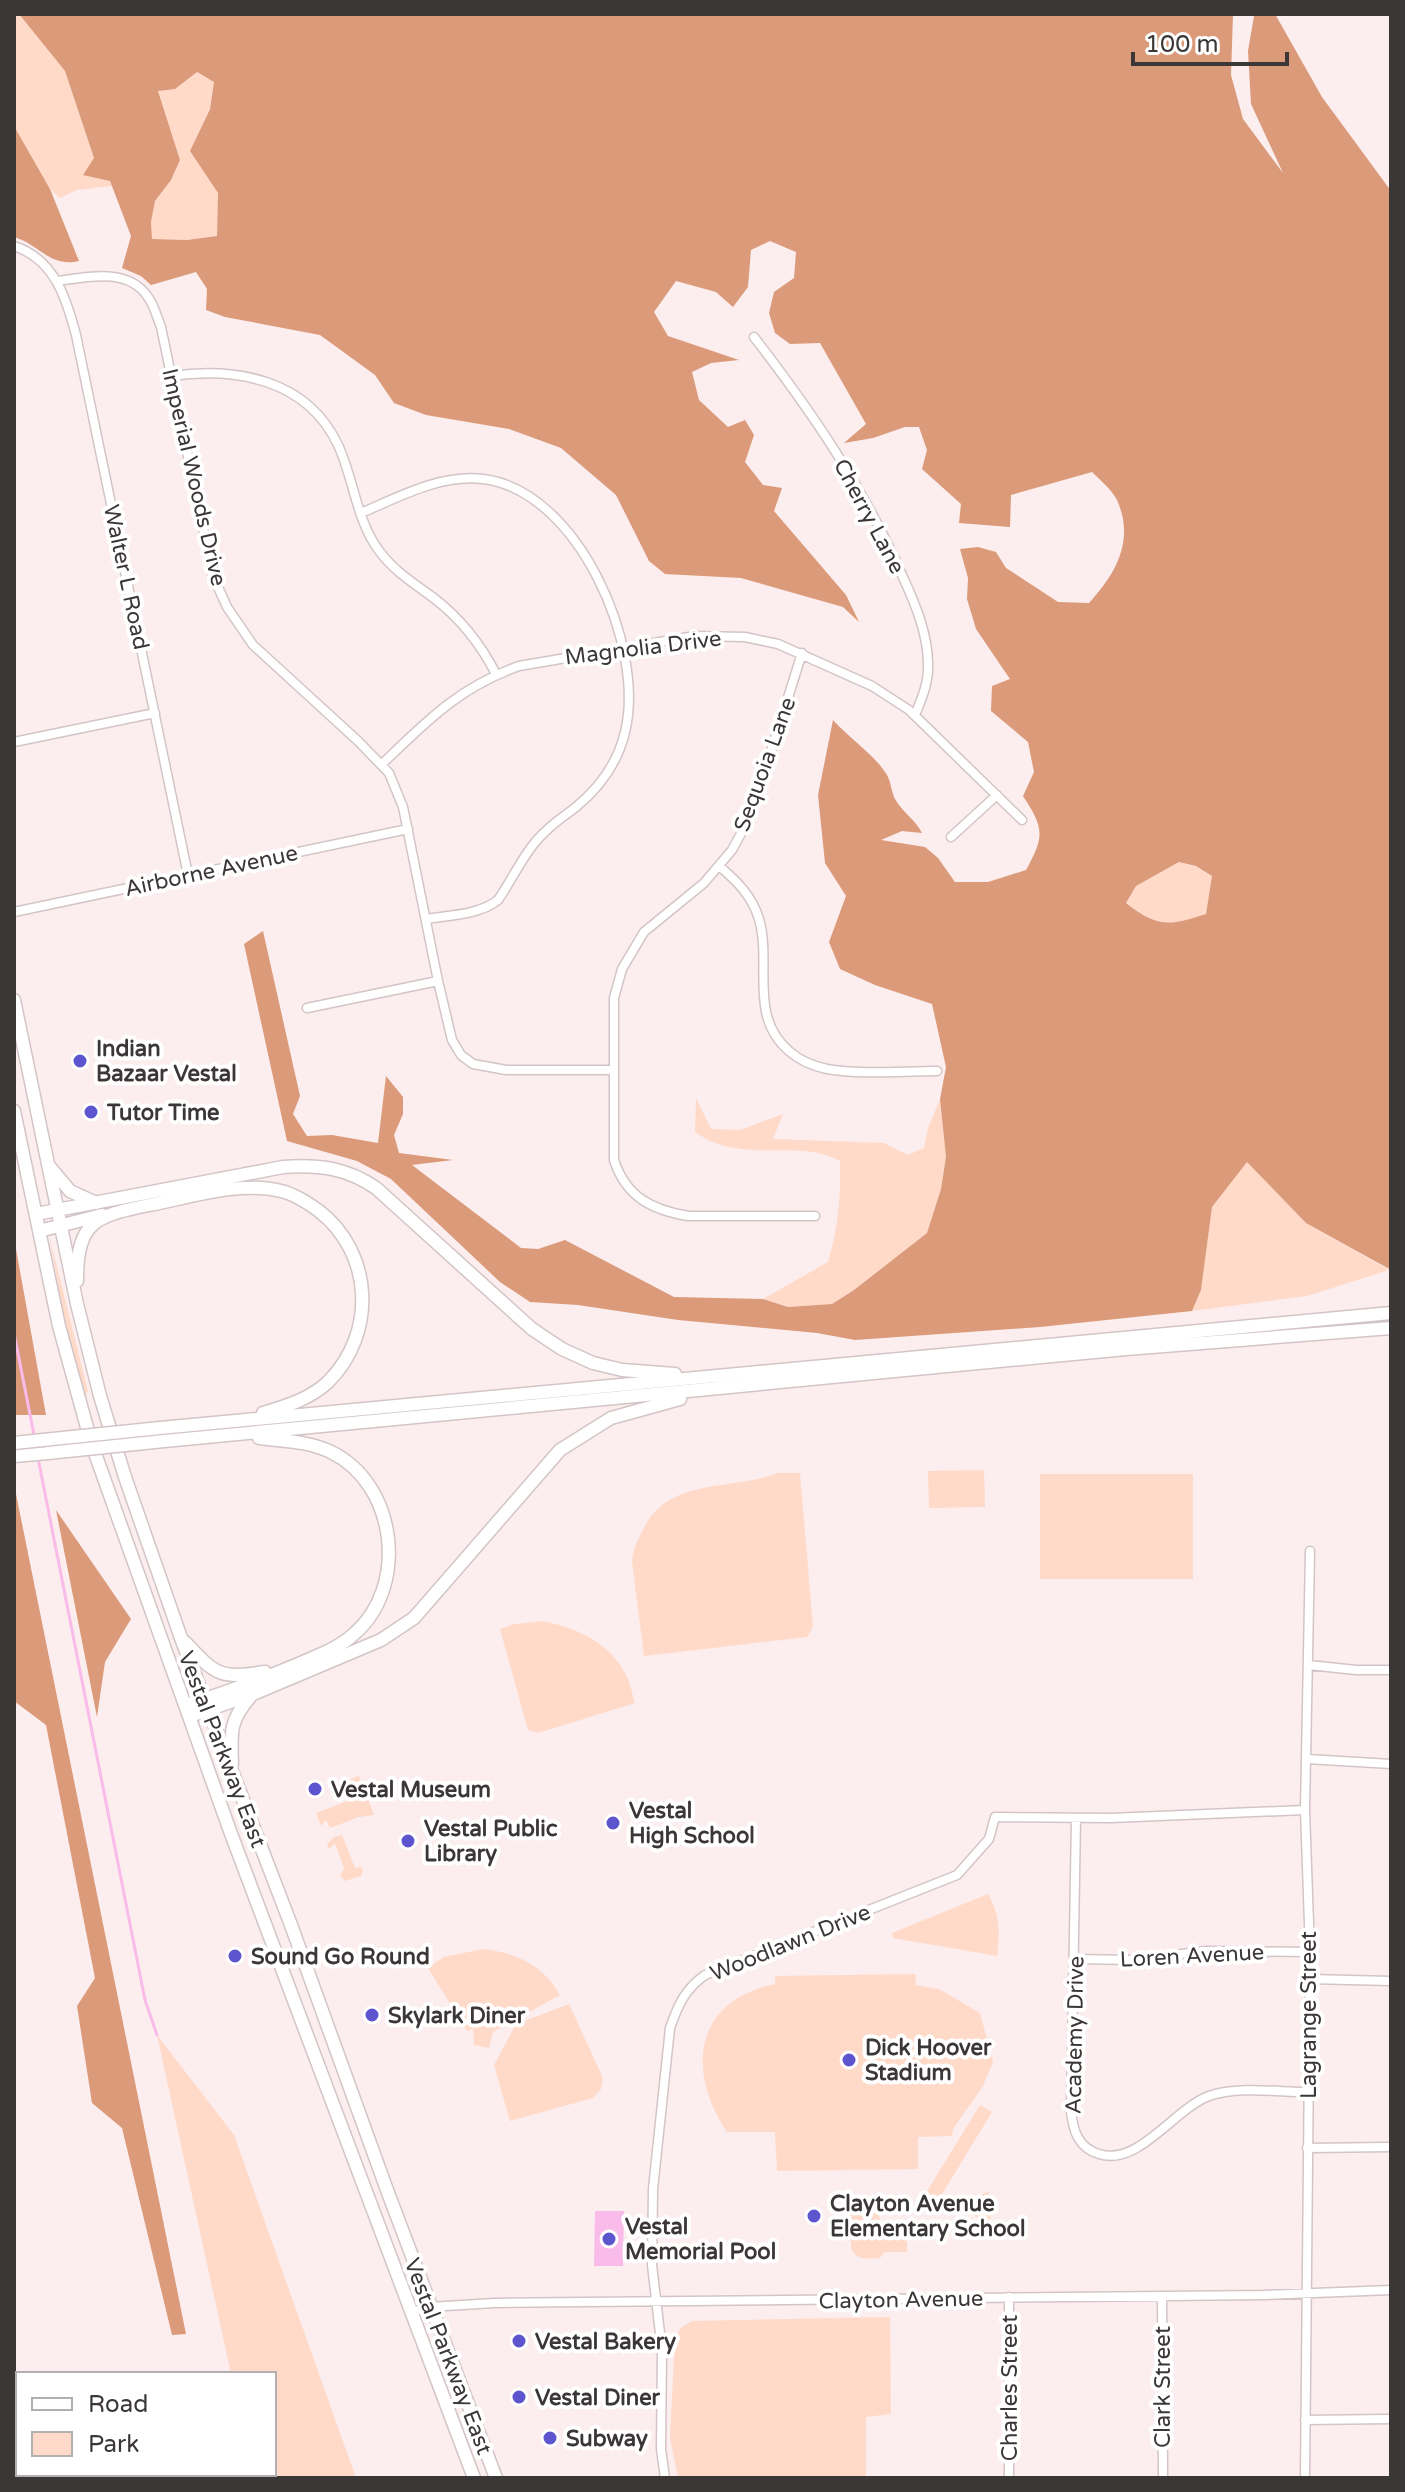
<svg xmlns="http://www.w3.org/2000/svg" width="1405" height="2492" font-family="'Varela Round',sans-serif">
	<style>
		.green { fill: #ffdac8 }
		.forest { fill: #db9a79; fill-rule: evenodd }
		.water { fill: #f9bcea }
		.lines { fill: none; stroke-linecap: round; stroke-linejoin: round }
		.stream { stroke: #f9bcea; stroke-width: 3 }
		.street-casing { stroke: #d3c5c6; stroke-width: 11 }
		.primary-casing { stroke: #d3c5c6; stroke-width: 15 }
		.street { stroke: #fff; stroke-width: 8 }
		.primary { stroke: #fff; stroke-width: 12 }
		.primary-bridge-casing { stroke: #d3c5c6; stroke-width: 15; stroke-linecap: butt }
		.primary-bridge { stroke: #fff; stroke-width: 12 }
		.poi-dot { fill: #5c55cd; stroke: #fff; stroke-width: 3 }
		.labels { text-anchor: middle; stroke-width: 8; stroke-linejoin: round; paint-order: stroke }
		.street-label { font-size: 22px; fill: #3c3737; stroke: #fff }
		.poi-label { font-size: 22px; font-weight: bold; fill: #3c3737; stroke: #fff; text-anchor: start }
	</style>
	<rect width="100%" height="100%" fill="#fcedee"/>
	<path class="green" d="M14 14H19L65 71 94 158 112 186 77 190 60 198 50 189 14 126Z
		M196 72 214 82 210 108 190 151 218 193 217 236 187 240 152 239 151 222 155 201 171 180 180 160 158 90 175 89Z
		M1179 862 1196 866 1212 876 1206 914C1169 926 1159 928 1126 903L1136 886Z
		M696 1098 711 1129 740 1130 783 1114 773 1139 884 1143 908 1155 924 1148 928 1128 940 1099 946 1157 941 1189 927 1233 854 1290 832 1304 788 1307 763 1299 828 1262C838 1228 841 1197 840 1161 797 1137 743 1166 695 1132Z
		M1247 1161 1306 1223 1389 1270 1307 1296 1192 1311 1201 1290 1212 1207Z
		M49 1235 88 1391 84 1397 63 1312Z
		M984 1470 985 1507 929 1508 928 1471Z
		M778 1473H800L813 1627 807 1637 644 1656 632 1561C633 1548 639 1537 645 1526 671 1477 734 1491 778 1473Z
		M1040 1474H1193V1579H1040Z
		M542 1621C578 1628 612 1643 628 1679 631 1686 632 1695 635 1703L538 1733 528 1730 500 1629 515 1624Z
		M359 1776 374 1815 359 1817 330 1828 326 1820 321 1826 316 1813 350 1800 344 1782Z
		M342 1835 355 1868 362 1867 363 1871 361 1876 345 1881 340 1875 344 1869 335 1843 329 1849 327 1844 334 1837Z
		M988 1894C1000 1915 1000 1932 997 1956L893 1938 892 1933Z
		M483 1949C517 1953 543 1965 560 1995L493 2032 489 2048 474 2045 473 2029 467 2031 428 1968 444 1957Z
		M915 1974 916 1985 939 1989 980 2013 993 2062 983 2086 953 2129 952 2136 918 2137V2169L777 2171 775 2132H727C685 2070 695 2000 775 1984V1976Z
		M569 2004 603 2078 601 2089 593 2098 510 2121 494 2065 516 2024Z
		M157 2035 234 2135 356 2478H253L252 2474H274V2374H231Z
		M980 2105 992 2112 936 2204 924 2196Z
		M989 2192 992 2207 990 2221 952 2209V2204Z
		M850 2197C878 2198 875 2208 884 2231H907V2252H884L880 2258C867 2258 856 2261 851 2248Z
		M890 2317 891 2414 866 2417V2478H678L670 2438 675 2337 682 2327 692 2321Z"/>
	<path class="forest" d="M19 14H1233L1231 75 1243 119 1283 173 1251 104 1248 51 1254 16 1275 14 1322 97 1391 191V1270L1306 1223 1247 1162 1212 1207 1201 1290 1192 1311 1040 1327 855 1340 817 1333 678 1320 578 1305 530 1302 500 1282 391 1179 357 1161 287 1141 244 944 263 931 300 1096 293 1114 307 1136 332 1135 378 1143 386 1076 403 1097V1114L394 1135 399 1153 453 1160 412 1165 521 1248 538 1249 565 1240 674 1297 763 1299 788 1307 832 1304 854 1290 927 1233 941 1189 946 1157 940 1099 946 1067 932 1004 875 985 840 969 829 942 846 896 825 863 818 795 833 720C849 738 875 755 887 775 891 782 891 791 895 799 902 812 915 819 922 833L902 831 881 840 925 847 938 858 955 882H988L1026 870C1045 836 1044 828 1023 796L1034 772 1028 742 991 711 992 686 1010 679 976 629 967 599 968 578 960 549 978 547 996 552 1006 568 1058 602 1089 603C1116 574 1135 540 1117 500 1112 490 1100 480 1092 472L1011 495 1010 527 959 523 961 504 922 469 927 450 919 427H905L873 438 844 443 866 424 820 343 790 344 775 333 769 313 774 292 794 278 796 252 770 241 751 250 748 287 733 307 716 292 676 281 654 312 668 336 739 360 711 363 692 372 699 400 728 427 745 420 754 435 745 462 763 485 782 488 774 511 846 595 859 622 843 607 741 578 665 574 649 561 616 495 561 448 509 429 426 415 394 403 375 375 320 335 225 317 206 310 207 289 196 272 151 285 141 276 122 268 131 236 110 181 83 175 94 158 65 71ZM197 72 214 82 210 109 190 151 218 193 217 236 187 240 152 239 151 222 155 201 171 180 180 160 158 91 175 89ZM1179 862 1196 866 1212 876 1206 914C1169 926 1158 928 1126 903L1136 886Z
		M14 126 50 189 79 261C50 268 39 244 14 237Z
		M14 1238 46 1415H14Z
		M14 1489H15L186 2334 172 2335 122 2128 92 2103 77 2006 95 1978 46 1725 14 1701Z
		M56 1510 131 1619 105 1662 97 1717Z"/>
	<path class="water" d="M595 2211H624L623 2266H594Z"/>
	<g class="lines">
		<path class="stream" d="M14 1333 34 1435
			M38 1458 145 2000 157 2035"/>
		<defs>
			<path id="street" d="M14 246C54 259 66 297 76 335L188 875
				M58 281C87 277 128 267 148 297 154 305 157 317 161 327L213 576 227 607 253 645 358 741 389 773 403 807 438 981 452 1040 461 1055 473 1064 506 1070H613
				M754 337C811 411 864 488 902 575 915 603 929 636 928 668 928 685 921 700 915 715
				M171 376C236 367 307 379 338 445 354 479 356 521 380 552 395 572 415 584 435 599 461 619 481 645 496 674
				M361 513C399 497 440 474 483 479 578 490 646 647 625 732 618 762 599 788 576 807 566 815 556 821 547 830 526 848 514 877 498 900 479 915 450 915 426 919
				M802 653 751 815 732 850 704 883 644 932 622 969 614 998V1160C626 1197 652 1210 688 1216H815
				M14 742 155 713
				M382 764C427 721 458 688 519 666L695 636 745 637 778 644 872 686 909 710 1022 820
				M951 837 997 795
				M719 866C737 881 752 896 759 919 772 964 748 1016 789 1051 800 1061 813 1066 827 1069 862 1075 901 1071 937 1071
				M14 912 408 829
				M307 1008 438 981
				M1309 1665 1356 1670H1391
				M1307 1759 1391 1764
				M1076 1818 1071 2111C1073 2130 1078 2148 1099 2154 1138 2167 1174 2109 1209 2096 1239 2086 1277 2092 1308 2092
				M1075 1959 1133 1960 1206 1951 1310 1952
				M1309 1979 1391 1981
				M1307 2148 1391 2147
				M1162 2296 1163 2478
				M412 2312 430 2307 494 2303 1264 2295 1391 2290
				M14 2408 18 2409
				M1305 2420 1391 2419
				M164 2474 165 2478
				M665 2478 661 2449 662 2350 652 2265 653 2189 670 2028C678 2005 685 1989 705 1975L957 1875 989 1839 995 1817 1111 1818 1305 1810
				M1009 2478V2297
				M1305 2478 1310 1952 1305 1810 1310 1551"/>
			<path id="primary" d="M14 1000 77 1304 100 1396 125 1477 181 1638 291 1925 387 2190 496 2478
				M14 1111 59 1326 91 1442 230 1831 474 2478
				M49 1166 70 1191 96 1203
				M36 1214 283 1167C318 1164 347 1168 376 1188L532 1329 562 1349 593 1363 622 1370 675 1374
				M39 1231 102 1215
				M77 1281C77 1220 96 1216 149 1205 192 1197 238 1181 281 1191 295 1194 308 1203 319 1211 373 1253 377 1333 328 1382 310 1399 286 1406 263 1413
				M160 1428 1391 1313
				M164 1441 1126 1349 1391 1328
				M14 1456 48 1453
				M185 1642C216 1675 219 1679 265 1672
				M186 1705C225 1693 263 1679 301 1663 319 1655 339 1648 354 1634 409 1587 397 1484 331 1452 309 1441 283 1441 259 1438
				M190 1716 253 1694 381 1640 414 1618 560 1450 611 1418 680 1399
				M232 1764C231 1733 229 1721 250 1697"/>
		</defs>
		<use href="#street" class="street-casing"/>
		<use href="#primary" class="primary-casing"/>
		<use href="#street" class="street"/>
		<use href="#primary" class="primary"/>
		<defs>
			<path id="primary-bridge" d="M14 1443 160 1428
				M48 1453 164 1441"/>
		</defs>
		<use href="#primary-bridge" class="primary-bridge-casing"/>
		<use href="#primary-bridge" class="primary-bridge"/>
	</g>
	<g class="poi-dot">
		<circle cx="80" cy="1061" r="8"/>
		<circle cx="91" cy="1112" r="8"/>
		<circle cx="315" cy="1789" r="8"/>
		<circle cx="613" cy="1823" r="8"/>
		<circle cx="408" cy="1841" r="8"/>
		<circle cx="235" cy="1956" r="8"/>
		<circle cx="372" cy="2015" r="8"/>
		<circle cx="849" cy="2060" r="8"/>
		<circle cx="814" cy="2216" r="8"/>
		<circle cx="609" cy="2239" r="8"/>
		<circle cx="519" cy="2341" r="8"/>
		<circle cx="519" cy="2397" r="8"/>
		<circle cx="550" cy="2438" r="8"/>
	</g>
	<g class="labels">
		<g class="street-label">
			<text transform="translate(195 477) rotate(77)" y="8">Imperial Woods Drive</text>
			<text transform="translate(870 516) rotate(62)" y="8">Cherry Lane</text>
			<text transform="translate(127 577) rotate(78)" y="8">Walter L Road</text>
			<text transform="translate(643 647) rotate(-7)" y="8">Magnolia Drive</text>
			<text transform="translate(764 764) rotate(-70)" y="8">Sequoia Lane</text>
			<text transform="translate(211 870) rotate(-12)" y="8">Airborne Avenue</text>
			<text transform="translate(223 1749) rotate(69)" y="8">Vestal Parkway East</text>
			<text transform="translate(790 1942) rotate(-22)" y="8">Woodlawn Drive</text>
			<text transform="translate(1192 1955) rotate(-3)" y="8">Loren Avenue</text>
			<text transform="translate(1308 2015) rotate(-90)" y="8">Lagrange Street</text>
			<text transform="translate(1074 2035) rotate(-89)" y="8">Academy Drive</text>
			<text transform="translate(901 2299) rotate(-1)" y="8">Clayton Avenue</text>
			<text transform="translate(449 2356) rotate(69)" y="8">Vestal Parkway East</text>
			<text transform="translate(1162 2387) rotate(-90)" y="8">Clark Street</text>
			<text transform="translate(1009 2388) rotate(-90)" y="8">Charles Street</text>
		</g>
		<g class="poi-label">
			<text x="96" y="1056">Indian<tspan x="96" dy="25">Bazaar Vestal</tspan></text>
			<text x="107" y="1120">Tutor Time</text>
			<text x="331" y="1797">Vestal Museum</text>
			<text x="629" y="1818">Vestal<tspan x="629" dy="25">High School</tspan></text>
			<text x="424" y="1836">Vestal Public<tspan x="424" dy="25">Library</tspan></text>
			<text x="251" y="1964">Sound Go Round</text>
			<text x="388" y="2023">Skylark Diner</text>
			<text x="865" y="2055">Dick Hoover<tspan x="865" dy="25">Stadium</tspan></text>
			<text x="830" y="2211">Clayton Avenue<tspan x="830" dy="25">Elementary School</tspan></text>
			<text x="625" y="2234">Vestal<tspan x="625" dy="25">Memorial Pool</tspan></text>
			<text x="535" y="2349">Vestal Bakery</text>
			<text x="535" y="2405">Vestal Diner</text>
			<text x="566" y="2446">Subway</text>
		</g>
	</g>
	<rect width="1405" height="2492" fill="none" stroke="#3c3737" stroke-width="32"/>
	<rect x="16" y="2372" width="260" height="104" fill="#ffffff" stroke="#b1afaf" stroke-width="2"/>
	<rect x="32" y="2398" width="40" height="12" fill="#ffffff" stroke="#b1afaf" stroke-width="2"/>
	<text x="88" y="2412" font-size="24" fill="#3c3737">Road</text>
	<rect x="32" y="2432" width="40" height="24" fill="#ffdac8" stroke="#b1afaf" stroke-width="2"/>
	<text x="88" y="2452" font-size="24" fill="#3c3737">Park</text>
	<path d="M1133 52v12h154v-12" fill="none" stroke="#3c3737" stroke-width="4"/>
	<text x="1145" y="52" font-size="24" fill="#3c3737" stroke="#ffffff" stroke-width="6" paint-order="stroke">100 m</text>
</svg>
